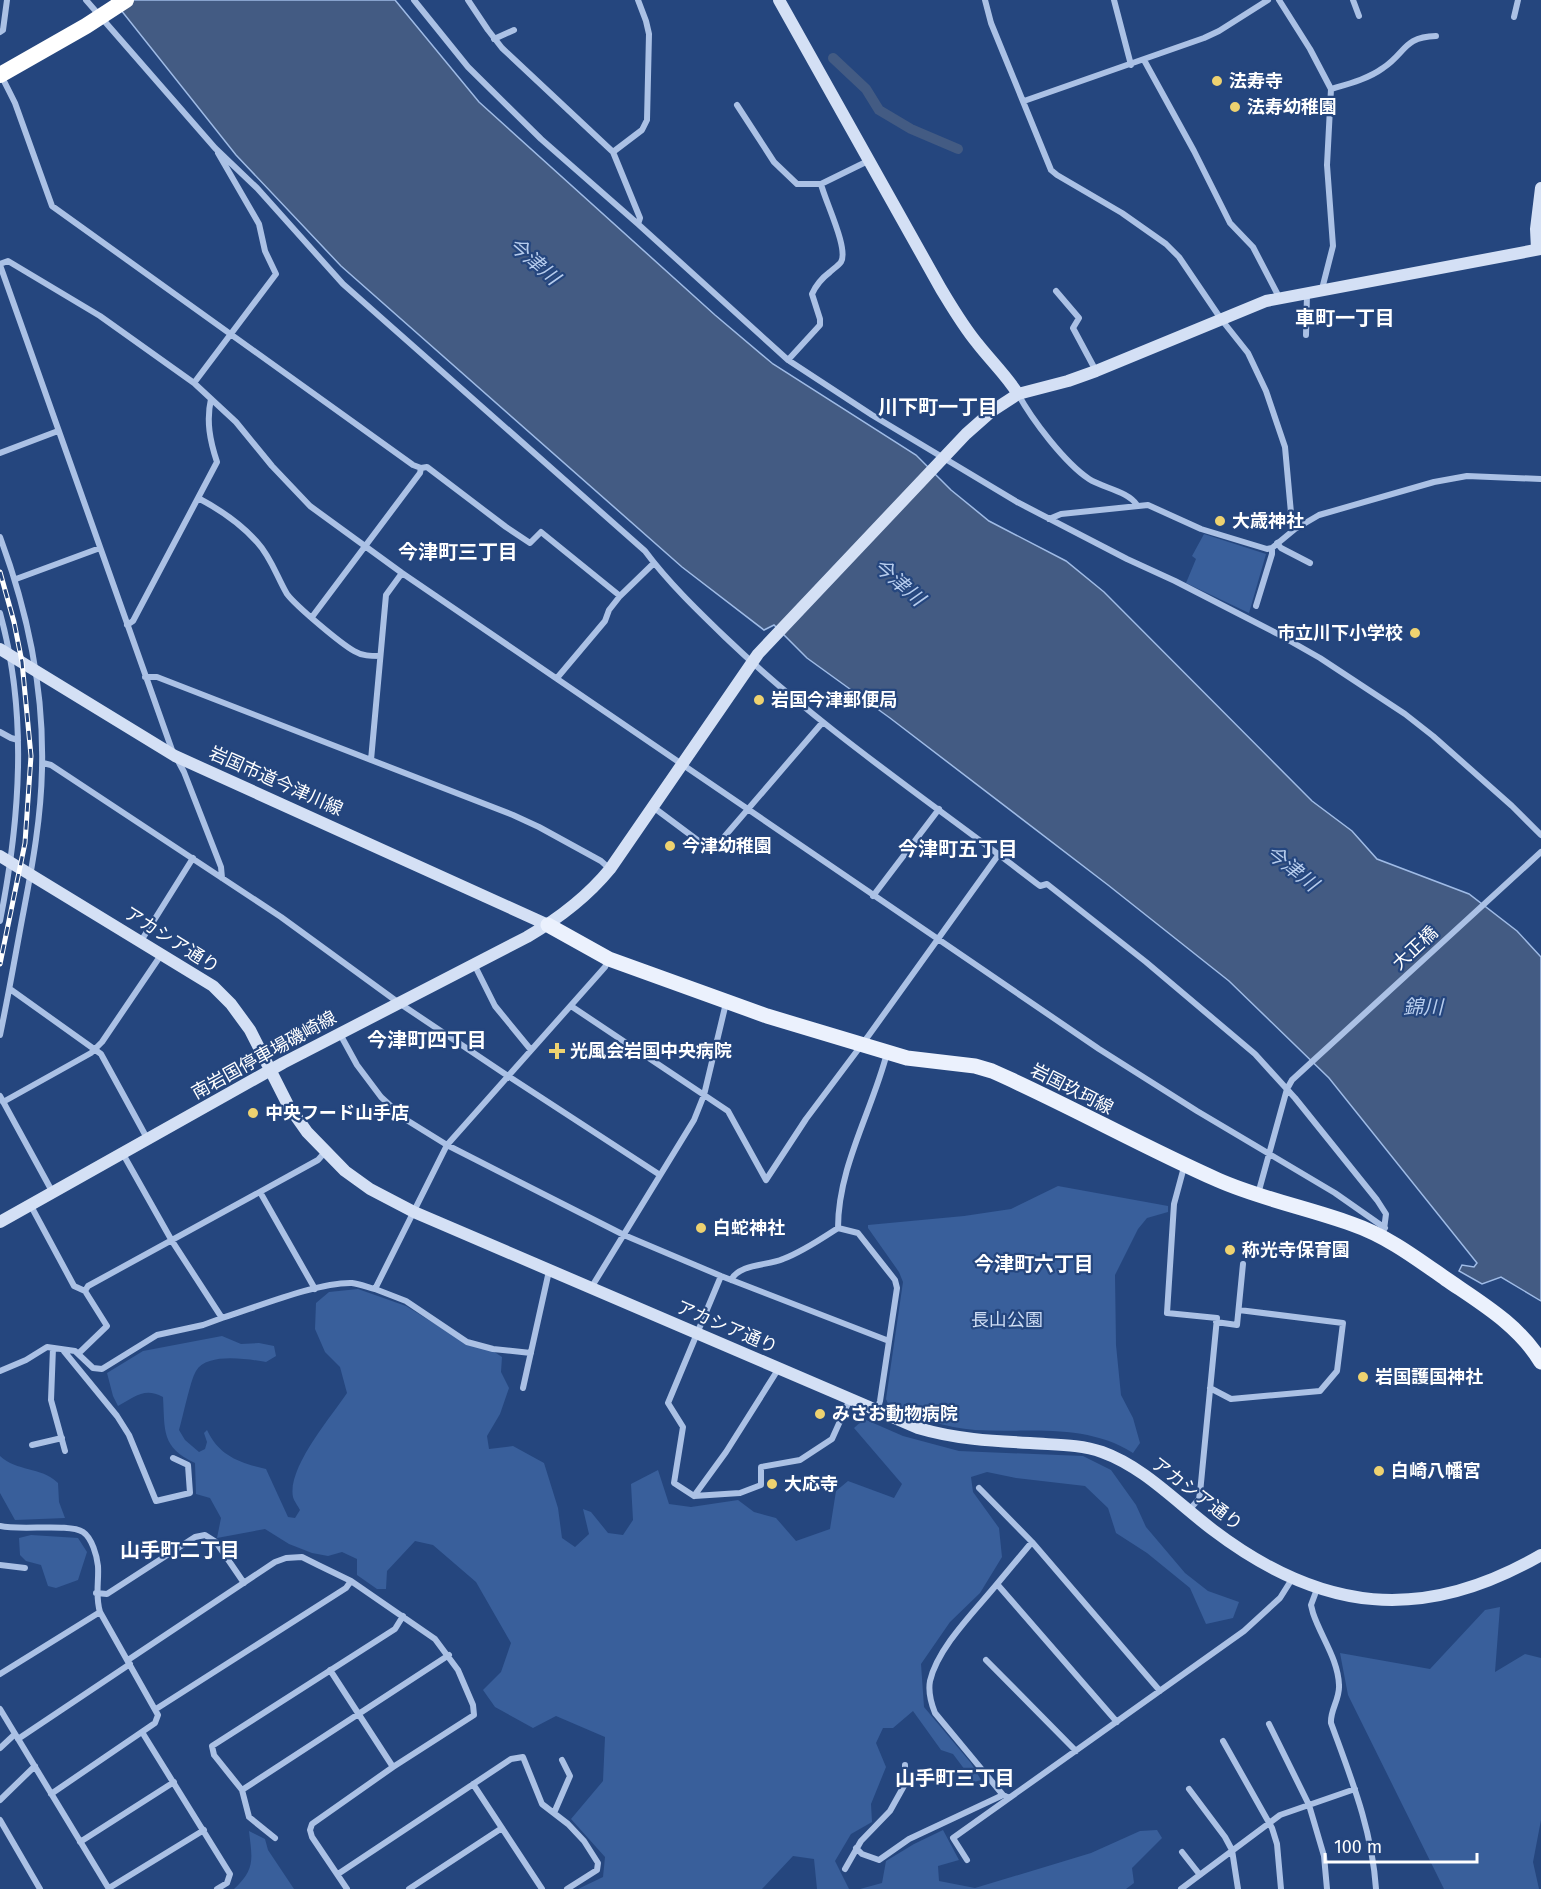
<svg xmlns="http://www.w3.org/2000/svg" width="1541" height="1889" font-family="'Fira Sans','Noto Sans JP',sans-serif">
	<style>
		.green { fill: #395f9b }
		.water { fill: #435b83; stroke: #9fbbe6; stroke-width: 1.5 }
		.lines { fill: none; stroke-linecap: round; stroke-linejoin: round }
		.canal { stroke: #435b83; stroke-width: 10 }
		.street { stroke: #abc1e5; stroke-width: 6 }
		.secondary { stroke: #d4e0f5; stroke-width: 12 }
		.primary { stroke: #ebf1fd; stroke-width: 15 }
		.highway { stroke: #fff; stroke-width: 16 }
		.rail-casing { stroke: #fff; stroke-width: 5 }
		.rail { stroke: #25467e; stroke-width: 3; stroke-dasharray: 9; stroke-linecap: butt }
		.poi-dot { fill: #eed270; stroke: #25467e; stroke-width: 2 }
		.labels { text-anchor: middle; stroke-width: 4.5; stroke-linejoin: round; paint-order: stroke }
		.poi-label { font-size: 18px; font-weight: bold; fill: #fff; stroke: #25467e; text-anchor: start }
		.street-label { font-size: 18px; fill: #fff; stroke: #25467e }
		.park-label { font-size: 18px; fill: #ceddf4; stroke: #25467e }
		.water-label { font-size: 20px; font-style: italic; fill: #b6cced; stroke: #25467e }
		.neighbourhood-label { font-size: 20px; font-weight: bold; fill: #fff; stroke: #25467e }
	</style>
	<rect width="100%" height="100%" fill="#25467e"/>
	<path class="green" d="M1204 534 1266 554 1249 613 1186 583 1196 559 1192 556Z
		M1058 1186 1168 1206V1212L1147 1218 1138 1229 1115 1275 1116 1345 1121 1395 1133 1418 1140 1443 1133 1453C1086 1423 1028 1433 975 1430 946 1428 917 1417 890 1408L886 1399 903 1282 899 1272 868 1228V1225L964 1216 1011 1209Z
		M358 1289 406 1306 466 1343 493 1351 502 1357 501 1372 509 1388 500 1414 487 1436 489 1449 513 1446 544 1463 558 1508 562 1538 575 1547 589 1534 583 1509 591 1512 608 1533 623 1535 633 1520 631 1484 658 1470 669 1504 691 1507 738 1500 754 1512 776 1518 796 1541 830 1529 836 1491 848 1481 894 1498 902 1484 854 1428 864 1419 903 1436 959 1451 1083 1456 1111 1470 1136 1505 1146 1527 1185 1573 1208 1591 1239 1602 1233 1618 1206 1624 1190 1588 1147 1553 1116 1533 1108 1508 1085 1486 1016 1478 987 1472 971 1477 973 1492 999 1528 1002 1557 980 1593 950 1622 921 1664 924 1707 971 1763 981 1780 974 1782 953 1754 941 1750 913 1711 893 1728H883L876 1743 886 1767 871 1804 872 1822 851 1834 835 1861 849 1889H817L814 1859 793 1856 762 1889H578L603 1877 605 1857 571 1819 603 1781 605 1737 556 1716 533 1728 495 1707 483 1690 501 1672 511 1643 476 1582 433 1545 415 1541 387 1571 386 1589H377L357 1575V1559L342 1552 328 1556 312 1553 289 1544 265 1529 217 1538 221 1518 210 1498 196 1494 195 1463C161 1447 165 1431 163 1397 144 1387 135 1397 118 1406L113 1396 107 1373 143 1351 222 1336 241 1344 259 1343 274 1346 276 1356 266 1362C248 1359 207 1352 196 1371 190 1381 183 1417 179 1430L185 1440 199 1452 205 1449 207 1442 204 1433 207 1430C219 1456 240 1463 266 1469L288 1517 295 1518 300 1510C298 1506 294 1501 293 1497 287 1468 331 1417 347 1393L340 1367 325 1352 315 1329 316 1303 329 1292Z
		M0 1456C17 1472 40 1466 58 1483L59 1502 65 1518 15 1520 0 1493Z
		M31 1535 78 1538 87 1552 78 1580 56 1588 48 1586 41 1565 26 1561 20 1555 19 1538Z
		M1500 1607 1495 1672 1525 1654 1541 1658V1820L1533 1862 1539 1889H1444L1348 1695 1340 1653 1430 1669 1485 1610Z
		M943 1830 959 1860 938 1866 939 1881 975 1888 1091 1853 1140 1831 1157 1830 1162 1838 1132 1868 1134 1883 1126 1889H860L882 1883 886 1861 914 1844Z
		M249 1831 265 1839 268 1850 294 1889H234C256 1869 252 1858 249 1831Z"/>
	<path class="water" d="M113 0H395L479 102 715 315 773 364 916 455 951 490 989 521 1066 561 1104 592 1312 801 1352 831 1377 859 1469 894 1517 931 1541 957V1301L1501 1277 1482 1284 1459 1271 1462 1265 1474 1267 1477 1263 1329 1078 1229 981 1108 885 890 718 807 658 774 625 764 630 682 567 341 266 236 155Z"/>
	<g class="lines">
		<path class="canal" d="M833 58 866 89 879 110 911 129 958 149"/>
		<path class="street" d="M86 0 215 148 257 188 343 284 645 551C668 582 697 610 725 637 822 730 934 804 1040 886L1047 884 1146 962 1255 1054 1295 1098 1377 1200 1386 1214 1383 1237
			M414 0 468 67 541 139 638 224 788 360 872 415 1017 502 1127 559 1175 581 1276 633 1320 658 1405 714 1433 736 1512 806 1541 835
			M468 0 488 30 502 48 613 152 640 218 638 224
			M985 0 991 23 1051 170 1057 175 1122 213 1166 244 1179 257 1221 319 1248 353 1266 391 1285 447 1292 524 1295 529
			M1114 0 1131 65
			M1279 0 1310 49 1331 89 1327 165 1333 246 1322 289
			M1353 0 1359 16
			M1514 17 1518 0
			M0 32 3 30 7 0
			M494 39 514 30
			M1144 60 1194 151 1230 223 1253 247 1279 297
			M1 75 15 103 52 206 413 465 421 468 427 467 506 527 530 543 541 532 620 596
			M1331 89C1348 84 1368 79 1383 68 1406 53 1403 37 1436 36
			M1024 101 1204 38 1219 31 1268 0
			M737 105 774 162 797 184H821L868 161
			M613 152 642 130 647 120 649 34 646 21 638 0
			M0 264 8 261 100 316 194 383 236 422 272 466 310 506 402 573 1099 1049 1197 1111 1335 1193 1385 1228
			M0 265 172 750
			M1056 291 1079 318 1073 328 1096 371
			M1306 335 1307 294
			M788 360 820 325V319L812 294C816 285 822 278 830 272 833 269 838 266 841 262 849 249 825 201 821 184
			M194 383 276 274 265 251 259 224 218 153
			M1018 394C1032 420 1065 463 1089 479 1103 488 1128 491 1137 505
			M0 453 58 431
			M198 498C219 509 241 524 257 542 271 557 277 577 287 594 296 606 340 643 354 651 362 656 371 656 380 656
			M1049 519 1061 514 1148 505 1201 529 1267 549 1272 548 1295 529 1319 515 1434 482 1467 476 1541 479
			M0 537C28 612 44 689 42 769 41 817 33 862 24 909 16 951 9 993 0 1035
			M1277 543 1281 548 1310 563
			M16 579 100 548
			M1256 606 1272 554V548
			M0 613C28 714 20 820 0 921
			M312 617 420 473 421 468
			M127 625 133 621 217 462C210 441 206 421 211 399
			M145 677H157L513 815 539 827 601 861 610 869
			M557 678 605 621 609 610 620 596 654 563
			M0 732 11 738 18 740
			M177 759 184 772 221 867 222 878
			M371 760 386 595 402 573
			M43 763 51 765 281 917 399 1003 508 1076 660 1175
			M653 807 712 851 822 723
			M873 896 939 809
			M141 941 193 858
			M474 964 495 1006 531 1050
			M10 989 101 1054 148 1140
			M571 1006 728 1111 766 1180 806 1119 869 1035 999 854
			M340 1034 357 1065 381 1097 405 1119 447 1145 624 1235 721 1276 889 1341
			M0 1096 53 1193
			M3 1102 91 1053 102 1042 161 955
			M123 1154 172 1241 222 1318C257 1307 318 1282 352 1283 360 1284 367 1287 375 1289L447 1145 605 967 608 960
			M1184 1167 1174 1204 1167 1313 1217 1318 1200 1493 1199 1499 1189 1510
			M260 1192 315 1289
			M1258 1194 1287 1089 1292 1080 1541 852
			M31 1206 74 1286 85 1291 88 1286 318 1160 325 1152
			M838 1228C838 1167 872 1111 887 1053
			M721 1276 668 1403 683 1427 674 1483 694 1496 740 1493 761 1485V1467L800 1460 832 1439 850 1399
			M731 1280C740 1263 768 1266 783 1259 802 1252 821 1239 838 1228L858 1233 895 1280 897 1288 880 1401 877 1411
			M591 1288 694 1120 704 1095 726 1003
			M375 1289 406 1301 467 1342 493 1349 531 1353
			M1216 1322 1237 1325 1243 1264
			M53 1348 51 1400 65 1451
			M63 1350 117 1416 129 1435 156 1501 190 1493 188 1465 173 1458
			M79 1353 107 1326 85 1291
			M0 1371 26 1360 47 1347 75 1351 93 1368 102 1369 157 1335 203 1325 222 1318
			M523 1388 549 1271
			M1210 1388 1231 1399 1320 1391 1337 1371 1343 1323 1239 1310
			M32 1445 62 1438
			M979 1488 1032 1542 1160 1691
			M694 1496 726 1452 779 1368
			M0 1526C20 1531 69 1523 83 1532 92 1538 97 1556 98 1566 99 1582 95 1596 100 1612L158 1715 155 1723 51 1794
			M1032 1542 997 1584 1117 1722
			M0 1565 25 1568
			M997 1584C975 1611 938 1647 930 1681 928 1692 931 1703 935 1713L1003 1795 1009 1798
			M1317 1589 1311 1605 1313 1613C1321 1637 1338 1659 1339 1685 1340 1699 1330 1710 1331 1723 1351 1778 1372 1829 1376 1889
			M96 1593 107 1594 195 1537 205 1535 216 1542 244 1583
			M128 1660 275 1562 286 1558 302 1557 318 1565 351 1581 435 1639 458 1670 473 1705 474 1715 393 1767 312 1824 310 1830 312 1837 347 1889
			M986 1660 1076 1751
			M330 1670 393 1767
			M0 1674 100 1612
			M0 1709 109 1889
			M156 1709 346 1588 351 1581
			M1269 1724 1309 1805 1324 1856 1327 1889
			M142 1732 230 1874 227 1883 217 1889
			M18 1739 130 1664
			M1223 1741 1272 1828 1277 1844 1281 1889
			M0 1748 15 1734
			M473 1784 542 1889
			M1189 1789 1225 1837 1232 1850 1238 1889
			M242 1790 449 1655
			M0 1800 35 1766
			M554 1813 570 1776 562 1760
			M0 1820 40 1889
			M275 1838 249 1817 242 1790 214 1755 212 1746 395 1629 403 1616
			M80 1842 174 1782
			M856 1848 862 1854 879 1860 909 1839 1003 1795
			M1182 1852 1200 1875
			M967 1860 953 1838 1244 1631 1280 1598 1292 1579
			M845 1869 861 1841 890 1811 905 1784V1765
			M338 1874 511 1759 523 1757 542 1804 568 1824 584 1841 598 1863 597 1870 567 1889
			M109 1888 204 1830
			M409 1889 502 1828
			M1181 1889 1280 1815 1355 1789"/>
		<path class="secondary" d="M779 0 941 289C952 307 963 326 977 343 991 361 1006 375 1018 394
			M1537 249 1536 229 1541 188
			M0 649 175 756 548 925
			M0 856 213 986 231 1004 250 1030 288 1105 307 1132 345 1171 370 1189 414 1212 918 1428C955 1439 991 1441 1030 1443 1054 1445 1079 1444 1102 1452 1144 1467 1177 1503 1213 1530 1321 1612 1422 1624 1541 1555
			M0 1222 283 1063 527 937C558 919 587 897 610 869L758 654 966 434 992 411 1018 394 1068 381 1096 371 1266 301 1541 249"/>
		<path class="primary" d="M548 925 609 959 767 1016 907 1058 975 1066 992 1071C1069 1105 1141 1146 1218 1180 1261 1199 1308 1208 1352 1224 1387 1236 1416 1258 1446 1279 1481 1303 1519 1325 1541 1362"/>
		<path class="highway" d="M0 75 86 26 126 0"/>
		<defs>
			<path id="rail" d="M0 572 14 622 22 662 31 756 25 843 0 964"/>
		</defs>
		<use href="#rail" class="rail-casing"/>
		<use href="#rail" class="rail"/>
	</g>
	<g class="poi-dot">
		<circle cx="1217" cy="81" r="6"/>
		<circle cx="1235" cy="107" r="6"/>
		<circle cx="1220" cy="521" r="6"/>
		<circle cx="1415" cy="633" r="6"/>
		<circle cx="759" cy="700" r="6"/>
		<circle cx="670" cy="846" r="6"/>
		<path d="M554 1042h6v6h6v6h-6v6h-6v-6h-6v-6h6z"/>
		<circle cx="253" cy="1113" r="6"/>
		<circle cx="701" cy="1228" r="6"/>
		<circle cx="1230" cy="1250" r="6"/>
		<circle cx="1363" cy="1377" r="6"/>
		<circle cx="820" cy="1414" r="6"/>
		<circle cx="1379" cy="1471" r="6"/>
		<circle cx="772" cy="1484" r="6"/>
	</g>
	<g class="labels">
		<g class="poi-label">
			<text x="1229" y="87">法寿寺</text>
			<text x="1247" y="113">法寿幼稚園</text>
			<text x="1232" y="527">大歳神社</text>
			<text x="1403" y="639" text-anchor="end">市立川下小学校</text>
			<text x="771" y="706">岩国今津郵便局</text>
			<text x="682" y="852">今津幼稚園</text>
			<text x="570" y="1057">光風会岩国中央病院</text>
			<text x="265" y="1119">中央フード山手店</text>
			<text x="713" y="1234">白蛇神社</text>
			<text x="1242" y="1256">称光寺保育園</text>
			<text x="1375" y="1383">岩国護国神社</text>
			<text x="832" y="1420">みさお動物病院</text>
			<text x="1391" y="1477">白崎八幡宮</text>
			<text x="784" y="1490">大応寺</text>
		</g>
		<g class="street-label">
			<text transform="translate(276 781) rotate(24)" y="6">岩国市道今津川線</text>
			<text transform="translate(172 940) rotate(32)" y="6">アカシア通り</text>
			<text transform="translate(1415 948) rotate(-43)" y="6">大正橋</text>
			<text transform="translate(264 1055) rotate(-29)" y="6">南岩国停車場磯崎線</text>
			<text transform="translate(1072 1089) rotate(27)" y="6">岩国玖珂線</text>
			<text transform="translate(727 1327) rotate(23)" y="6">アカシア通り</text>
			<text transform="translate(1197 1494) rotate(37)" y="6">アカシア通り</text>
		</g>
		<g class="park-label">
			<text x="1007" y="1326">長山公園</text>
		</g>
		<g class="water-label">
			<text transform="translate(534 261) rotate(41)" y="7">今津川</text>
			<text transform="translate(899 582) rotate(41)" y="7">今津川</text>
			<text transform="translate(1292 868) rotate(38)" y="7">今津川</text>
			<text x="1423" y="1014">錦川</text>
		</g>
		<g class="neighbourhood-label">
			<text x="1345" y="325">車町一丁目</text>
			<text x="938" y="414">川下町一丁目</text>
			<text x="458" y="559">今津町三丁目</text>
			<text x="958" y="856">今津町五丁目</text>
			<text x="427" y="1047">今津町四丁目</text>
			<text x="1034" y="1271">今津町六丁目</text>
			<text x="180" y="1557">山手町二丁目</text>
			<text x="955" y="1785">山手町三丁目</text>
		</g>
	</g>
	<path d="M1325 1853v9h152v-9" fill="none" stroke="#ffffff" stroke-width="3"/>
	<text x="1334" y="1853" font-size="18" fill="#ffffff" stroke="#25467e" stroke-width="4.5" paint-order="stroke">100 m</text>
</svg>
